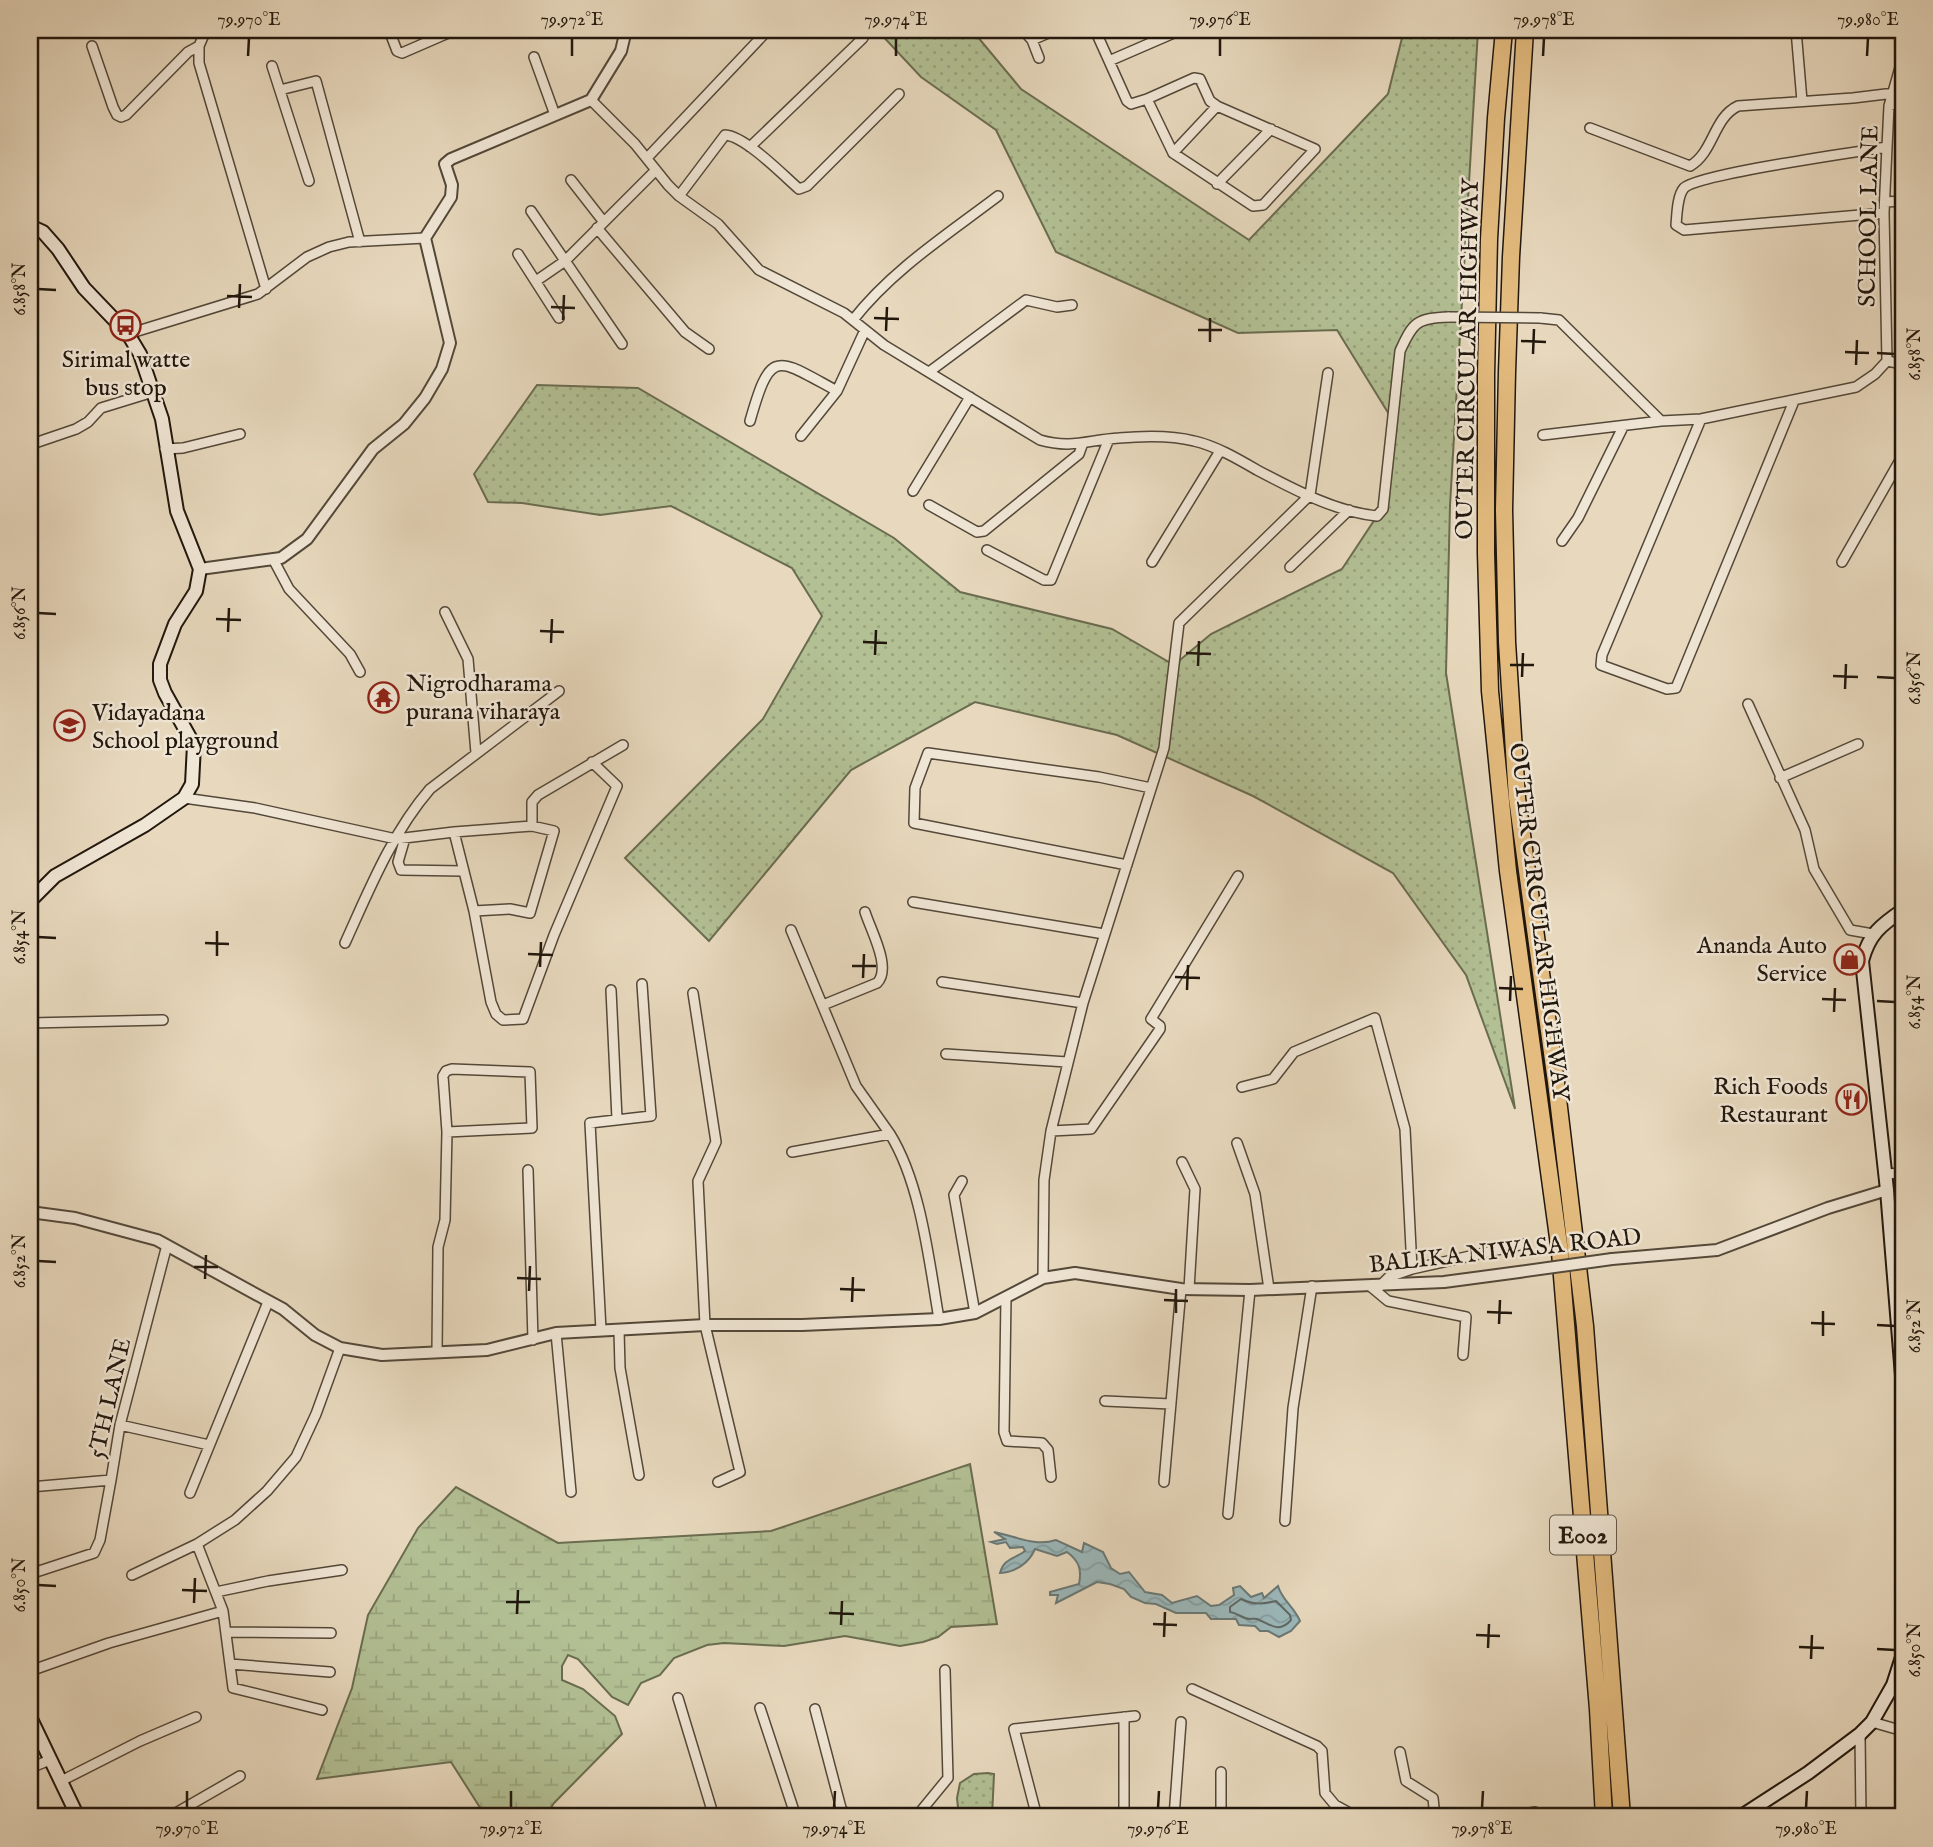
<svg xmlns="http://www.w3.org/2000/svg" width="1933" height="1847" font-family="'IM FELL English',serif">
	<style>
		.grass { fill: url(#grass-dots); stroke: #6a6c50; stroke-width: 2 }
		.wetland { fill: url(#wetland-marsh); stroke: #6a6c50; stroke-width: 2 }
		.water { fill: url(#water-waves); stroke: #6a7875; stroke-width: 2 }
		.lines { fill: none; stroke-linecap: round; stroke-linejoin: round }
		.shore { stroke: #5e6864; stroke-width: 2 }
		.minor-casing { stroke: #534839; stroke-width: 12 }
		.tertiary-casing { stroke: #534839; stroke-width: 14 }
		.secondary-casing { stroke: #21170d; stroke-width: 16 }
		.motorway-casing { stroke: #21170d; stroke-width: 19 }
		.minor { stroke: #f0e6d5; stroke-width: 9 }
		.tertiary { stroke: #f0e6d5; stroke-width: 10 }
		.secondary { stroke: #f0e6d5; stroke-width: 12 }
		.motorway { stroke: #e4bc7f; stroke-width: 16 }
		.minor-bridge-casing { stroke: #534839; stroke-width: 12; stroke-linecap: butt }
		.tertiary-bridge-casing { stroke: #534839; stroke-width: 14; stroke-linecap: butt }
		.minor-bridge { stroke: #f0e6d5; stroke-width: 9 }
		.tertiary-bridge { stroke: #f0e6d5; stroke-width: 10 }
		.ticks { fill: none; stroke: #21170d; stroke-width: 2.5 }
		.labels { text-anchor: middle; stroke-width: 5; stroke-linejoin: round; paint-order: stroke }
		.shield { fill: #f0e6d5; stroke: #5f5549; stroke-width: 2 }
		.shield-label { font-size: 23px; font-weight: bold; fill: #21170d }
		.street-label { font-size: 24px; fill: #21170d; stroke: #f0e6d5 }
		.poi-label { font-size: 24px; fill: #21170d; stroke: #f0e6d5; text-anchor: start }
		.neatline { fill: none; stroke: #21170d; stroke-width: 2.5 }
		.ticks-label { font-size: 18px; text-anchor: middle; fill: #21170d }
	</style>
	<defs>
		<pattern id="grass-dots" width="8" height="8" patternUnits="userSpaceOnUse" patternTransform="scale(1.75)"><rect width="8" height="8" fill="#b2c094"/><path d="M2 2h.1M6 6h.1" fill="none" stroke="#99a47e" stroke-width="1.8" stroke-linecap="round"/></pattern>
		<pattern id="wetland-marsh" width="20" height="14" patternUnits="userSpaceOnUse" patternTransform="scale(1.75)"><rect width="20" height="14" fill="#b2c094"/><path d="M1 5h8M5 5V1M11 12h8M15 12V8" fill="none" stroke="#99a47e"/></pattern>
		<pattern id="water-waves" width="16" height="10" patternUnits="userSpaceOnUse" patternTransform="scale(1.75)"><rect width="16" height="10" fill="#9bb8bb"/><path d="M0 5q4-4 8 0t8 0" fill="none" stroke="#859da0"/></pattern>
	</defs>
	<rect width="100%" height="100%" fill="#e8d9be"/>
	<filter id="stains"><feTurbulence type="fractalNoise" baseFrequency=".00286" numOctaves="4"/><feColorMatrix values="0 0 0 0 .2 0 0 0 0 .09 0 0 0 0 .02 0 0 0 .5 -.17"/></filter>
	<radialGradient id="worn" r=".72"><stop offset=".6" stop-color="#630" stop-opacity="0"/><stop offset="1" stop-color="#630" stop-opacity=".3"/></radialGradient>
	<path class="grass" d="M877 30H972L1021 89 1249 240 1388 94 1404 30H1478L1450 505 1446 673 1515 1109 1466 975 1393 873 1253 796 1117 735 975 702 851 770 709 941 625 858 763 719 822 616 792 568 671 506 600 515 522 503 488 502 474 474 537 385 638 388 894 538 960 592 1112 629 1174 665 1211 634 1342 569 1377 516 1395 424 1337 330 1238 333 1056 252 996 130 921 77Z
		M988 1773 994 1774 992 1817H959L957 1798 960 1783 974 1774Z"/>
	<path class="wetland" d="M970 1464 997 1624 951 1627 938 1637 923 1642 900 1646 845 1636 784 1646 724 1643 707 1645 674 1658 660 1675 641 1683 628 1705 612 1697 578 1659 568 1655 562 1666V1680L583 1689 615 1716 622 1734 554 1803 545 1817H486L451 1762 317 1779 352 1688 368 1615 418 1528 456 1487 558 1543 771 1531Z"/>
	<path class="water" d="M994 1532C1015 1536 1035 1547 1056 1540L1082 1552 1084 1543 1103 1552 1111 1568 1120 1574 1129 1572 1145 1592 1162 1595 1172 1603 1197 1596 1211 1606 1219 1605 1234 1595 1233 1588 1240 1586 1251 1597 1262 1593 1264 1598 1278 1586C1282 1600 1294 1607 1300 1621L1291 1631 1279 1637 1268 1631H1260L1255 1626 1239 1625 1236 1619H1211L1206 1613H1176L1156 1604 1145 1603 1131 1597 1124 1589 1110 1584 1097 1582 1056 1603 1058 1595H1050V1592L1079 1584C1082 1569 1079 1561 1067 1552L1057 1556 1035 1549C1029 1563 1016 1572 1000 1573 1004 1558 1015 1559 1025 1551L1023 1547 1010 1548 1006 1542 997 1544 991 1542 1005 1539Z"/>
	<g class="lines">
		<path class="shore" d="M1241 1599C1253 1605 1263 1604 1276 1601L1290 1615 1291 1620C1279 1634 1270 1624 1257 1619 1253 1618 1249 1620 1245 1618 1239 1616 1237 1613 1230 1612V1607Z"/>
		<defs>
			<path id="minor" d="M206 30 199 46V63L266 289
				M389 30 397 51 402 53 455 30
				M1023 30 1032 40 1039 58
				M1095 30 1127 101 1131 104 1147 99 1194 78 1200 79 1210 101 1217 106 1315 149 1263 205 1253 206 1173 153 1147 99
				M1796 30 1802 101
				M1032 40 1055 30
				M92 46 113 107 117 115 121 117 126 115 188 52 199 46
				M534 57 555 115
				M1109 61 1176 32
				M272 66 309 181
				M280 90 316 81 360 242
				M591 100 635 144 668 185 679 196 718 224 759 270 844 313 884 345 1040 440C1071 449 1088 440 1119 438 1142 436 1171 435 1194 441 1216 446 1238 459 1257 470 1293 489 1336 512 1377 516L1383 509 1400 351C1413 322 1417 318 1449 317
				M1889 106 1903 102
				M1590 128 1690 166C1714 152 1713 118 1738 106L1853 98 1894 93
				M750 147 863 38
				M1173 153 1217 106
				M647 158 768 30
				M571 180 603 221
				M1217 184 1271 129
				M679 196 725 135C745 136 783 175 799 189L807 186 899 94
				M1885 202 1903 201
				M531 211 622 344
				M1884 213 1684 230 1676 225C1677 215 1677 196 1684 188 1698 174 1857 152 1887 147
				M597 228 685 332 709 349
				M518 254 559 318
				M536 281 565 261 656 170
				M1540 318 1559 320 1661 421 1701 419 1856 387 1875 374 1887 361
				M853 320C892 270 948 234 998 196
				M128 334 258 294 307 257 329 247 349 242 425 238
				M1887 361 1884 213 1887 147 1889 106 1903 57
				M1887 361 1903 364
				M929 372 1026 300 1057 307 1072 305
				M1701 419 1602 655 1601 665 1667 689 1676 688 1794 401
				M750 421C771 347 776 358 837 391
				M1543 435 1661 421
				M801 436 837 391 865 330
				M32 444 76 429 88 422 101 408 153 392
				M165 449 183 448 240 434
				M913 491 970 397
				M929 505 977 532 984 531 1079 454 1083 443
				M1562 541 1578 518 1623 427
				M987 550 1044 580H1051L1109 439
				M273 559 289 589 350 654 360 672
				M1152 562 1220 451
				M1842 562 1903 455
				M1290 567 1349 510
				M445 612 468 659 476 753
				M1748 704 1805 830 1814 869 1850 930 1873 934
				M1780 778 1858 744
				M184 798 255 808 396 839 454 832 532 826 554 831 530 913 510 909 474 911 454 832
				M532 826V802L538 795 623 745
				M405 838 398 862 401 870 463 871
				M1127 865 914 823 915 788 928 753 1099 777 1151 788
				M913 902 1104 934
				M474 911 491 1002 496 1014 503 1020 523 1019 554 935 617 786 592 762
				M791 930 856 1086 890 1134
				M345 943C369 890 392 833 430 789L559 691
				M942 982 1083 1003
				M611 990 617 1119
				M693 993 716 1142 698 1181 705 1325 740 1472 718 1482
				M823 1005 877 983C892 968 871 931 865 912
				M30 1023 163 1020
				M946 1054 1067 1062
				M1242 1087 1273 1079 1294 1052 1375 1018 1405 1129 1412 1269
				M1051 1131 1091 1129 1160 1029V1026L1151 1019 1238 876
				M1237 1143 1255 1194 1269 1289
				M792 1152 890 1134C921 1184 929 1261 939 1319
				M1182 1162 1195 1189 1189 1289
				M528 1170 533 1340
				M1885 1174 1903 1173
				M962 1181 954 1195 975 1313
				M1043 1278 1044 1180 1051 1131 1083 1003 1164 748 1179 623 1310 495 1328 373
				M1370 1286 1388 1301 1466 1317 1463 1355
				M1380 1286 1389 1277 1412 1269 1524 1244
				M1006 1297 1004 1432 1007 1441 1042 1443 1048 1450 1051 1477
				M601 1330 590 1123 651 1116 642 984
				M619 1331 620 1368 639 1475
				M556 1333 571 1492
				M437 1352 438 1247 445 1220 447 1132 443 1076 446 1071 452 1069 530 1072 532 1128 447 1132
				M1105 1401 1171 1404
				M120 1425 209 1445
				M1164 1482 1181 1289
				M30 1487 111 1480 120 1425 167 1245
				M190 1493 268 1302
				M1228 1514 1250 1290
				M1285 1521 1293 1408 1312 1286
				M30 1574 94 1553 100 1540 111 1480
				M132 1575 197 1544
				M216 1592 268 1581 342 1570
				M226 1632 331 1633
				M230 1664 330 1672
				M30 1671 109 1643 223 1611
				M1192 1689 1317 1746 1322 1751 1325 1793 1335 1805 1357 1817
				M678 1698 714 1817
				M760 1708 796 1817
				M815 1709 841 1808 846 1815 867 1817
				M322 1710 233 1688 223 1611 197 1544 235 1520 267 1491 296 1457 316 1414 340 1348
				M1124 1717V1817
				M1872 1722 1903 1731
				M1860 1734 1861 1817
				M1400 1752 1406 1781 1433 1798 1435 1817
				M30 1768 50 1760
				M1221 1772V1817
				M61 1781 140 1741 196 1717
				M169 1817 240 1776
				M916 1817 948 1778 945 1670
				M1037 1817 1014 1729 1135 1716
				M1174 1817 1181 1722
				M1510 1817 1535 1812"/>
			<path id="tertiary" d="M200 569 281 558 307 539 373 449 404 424 425 398 442 369 450 343 425 238 451 197 452 185 445 164 451 159 591 100 621 51 626 30
				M30 1212 75 1218 157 1240 283 1309 315 1335 340 1348 382 1355 487 1350 556 1333 705 1325H802L939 1319 975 1313 1043 1278 1075 1273 1181 1289 1250 1290 1444 1282 1519 1272
				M1612 1259 1717 1250 1828 1208 1887 1190"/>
			<path id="secondary" d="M30 226 43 232 58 249 84 288 128 334 140 354 162 419 177 511 200 569 196 591 175 624 160 664V680L165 693 194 745 192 784 184 798 145 825 55 876 30 901
				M1903 910C1881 925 1869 934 1862 961L1887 1190 1903 1388
				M30 1717 78 1817
				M1740 1817 1808 1773 1860 1734 1872 1722 1893 1685 1903 1654"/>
			<path id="motorway" d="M1504 30 1496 118 1489 239 1486 375V553L1490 691 1508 871 1560 1252 1598 1709 1604 1817
				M1525 30 1511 257 1507 372 1504 510 1507 642 1517 798 1556 1082 1585 1326 1622 1817"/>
		</defs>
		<use href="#minor" class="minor-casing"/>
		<use href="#tertiary" class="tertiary-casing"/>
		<use href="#secondary" class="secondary-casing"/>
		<use href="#motorway" class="motorway-casing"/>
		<use href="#minor" class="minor"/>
		<use href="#tertiary" class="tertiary"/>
		<use href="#secondary" class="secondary"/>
		<use href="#motorway" class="motorway"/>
		<defs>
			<path id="minor-bridge" d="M1449 317 1540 318"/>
			<path id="tertiary-bridge" d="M1519 1272 1612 1259"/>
		</defs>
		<use href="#minor-bridge" class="minor-bridge-casing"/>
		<use href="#tertiary-bridge" class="tertiary-bridge-casing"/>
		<use href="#minor-bridge" class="minor-bridge"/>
		<use href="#tertiary-bridge" class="tertiary-bridge"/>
	</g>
	<path class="ticks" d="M248 56 249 38M572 56V38M896 56V38M1220 56V38M1543 56 1544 38M1867 56 1868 38M38 289 56 290M227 296 252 297M551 307 575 308M239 308 240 284M874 318 899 319M563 320 564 295M1198 330H1222M886 331 887 307M1521 341 1546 342M1210 342V318M1845 352 1869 353M1877 353 1895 354M1533 354 1534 329M1856 365 1857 340M38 613 56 614M216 619 241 620M540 631 564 632M228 632 229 608M863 642 887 643M551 643 552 619M1186 653 1211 654M875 655 876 630M1510 665H1534M1198 666 1199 641M1833 676 1858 677M1522 677 1523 653M1877 677 1895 678M1845 689 1846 664M38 937 56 938M205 943 229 944M528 954 553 955M217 956V931M852 966H876M540 967 541 942M1175 977 1200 978M863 978 864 954M1499 988 1523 989M1187 990 1188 965M1822 999 1846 1000M1510 1001 1511 976M1877 1001 1895 1002M1834 1012 1835 988M38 1261 56 1262M194 1267H218M517 1278 541 1279M205 1279 206 1255M840 1289 865 1290M529 1291 530 1266M1164 1300 1188 1301M852 1302 853 1277M1487 1312 1512 1313M1176 1313V1289M1811 1323 1835 1324M1499 1324 1500 1300M1877 1325 1895 1326M1823 1336V1311M38 1585 56 1586M182 1590 207 1591M506 1602H530M194 1603 195 1578M829 1613 854 1614M517 1614 518 1590M1153 1624 1177 1625M841 1625 842 1601M1476 1635 1500 1636M1164 1637 1165 1612M1799 1647 1824 1648M1488 1648 1489 1624M1877 1649 1895 1650M1811 1659 1812 1635M187 1808V1791M511 1808V1791M834 1808 835 1791M1158 1808 1159 1791M1482 1808 1483 1791M1806 1808 1807 1791"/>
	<defs>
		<symbol id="bus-ring" viewBox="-11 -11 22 22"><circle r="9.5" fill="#f0e6d5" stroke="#8f2418" stroke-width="1.5"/><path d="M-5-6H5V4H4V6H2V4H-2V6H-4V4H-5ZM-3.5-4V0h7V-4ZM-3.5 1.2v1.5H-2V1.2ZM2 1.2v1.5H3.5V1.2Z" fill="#8f2418"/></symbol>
		<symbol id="temple-ring" viewBox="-11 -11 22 22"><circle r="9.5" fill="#f0e6d5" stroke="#8f2418" stroke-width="1.5"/><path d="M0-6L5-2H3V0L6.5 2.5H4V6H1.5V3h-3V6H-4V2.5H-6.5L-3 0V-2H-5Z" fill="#8f2418"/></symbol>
		<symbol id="school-ring" viewBox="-11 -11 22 22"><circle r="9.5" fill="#f0e6d5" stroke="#8f2418" stroke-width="1.5"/><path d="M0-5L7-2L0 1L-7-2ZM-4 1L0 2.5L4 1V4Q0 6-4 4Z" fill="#8f2418"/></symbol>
		<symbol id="shop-ring" viewBox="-11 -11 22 22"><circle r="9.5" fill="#f0e6d5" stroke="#8f2418" stroke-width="1.5"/><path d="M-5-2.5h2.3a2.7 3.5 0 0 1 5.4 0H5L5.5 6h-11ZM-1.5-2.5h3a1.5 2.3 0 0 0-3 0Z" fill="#8f2418"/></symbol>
		<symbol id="restaurant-ring" viewBox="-11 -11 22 22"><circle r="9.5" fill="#f0e6d5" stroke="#8f2418" stroke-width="1.5"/><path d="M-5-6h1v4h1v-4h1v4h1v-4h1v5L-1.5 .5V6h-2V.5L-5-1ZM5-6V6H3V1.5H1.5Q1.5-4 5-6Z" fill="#8f2418"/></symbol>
	</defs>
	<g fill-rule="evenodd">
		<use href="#bus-ring" x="108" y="308" width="35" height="35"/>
		<use href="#temple-ring" x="366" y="680" width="35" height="35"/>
		<use href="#school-ring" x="52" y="708" width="35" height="35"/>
		<use href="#shop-ring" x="1832" y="942" width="35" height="35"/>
		<use href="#restaurant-ring" x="1834" y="1082" width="35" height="35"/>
	</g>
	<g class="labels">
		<rect class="shield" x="1550" y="1515.5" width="66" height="39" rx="5"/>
		<g class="shield-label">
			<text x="1583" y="1543">E002</text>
		</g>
		<g class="street-label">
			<text transform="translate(1868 216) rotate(-89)" y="8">SCHOOL LANE</text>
			<text transform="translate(1467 359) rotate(-89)" y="8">OUTER CIRCULAR HIGHWAY</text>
			<text transform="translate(1540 922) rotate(83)" y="8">OUTER CIRCULAR HIGHWAY</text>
			<text transform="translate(1505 1250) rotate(-6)" y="8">BALIKA NIWASA ROAD</text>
			<text transform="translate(109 1398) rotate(-77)" y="8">5TH LANE</text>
		</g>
		<g class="poi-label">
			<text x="126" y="367" text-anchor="middle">Sirimal watte<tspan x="126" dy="28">bus stop</tspan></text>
			<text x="406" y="691">Nigrodharama<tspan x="406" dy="28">purana viharaya</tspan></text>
			<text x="92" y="720">Vidayadana<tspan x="92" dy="28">School playground</tspan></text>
			<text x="1827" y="953" text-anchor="end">Ananda Auto<tspan x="1827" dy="28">Service</tspan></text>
			<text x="1828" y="1094" text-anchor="end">Rich Foods<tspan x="1828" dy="28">Restaurant</tspan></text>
		</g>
	</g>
	<rect width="1933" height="1847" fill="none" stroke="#e8d9be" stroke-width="77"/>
	<rect x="38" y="38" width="1857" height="1770" class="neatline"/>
	<g class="ticks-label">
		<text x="249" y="25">79.970°E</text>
		<text x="572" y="25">79.972°E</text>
		<text x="896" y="25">79.974°E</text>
		<text x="1220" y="25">79.976°E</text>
		<text x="1544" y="25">79.978°E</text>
		<text x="1868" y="25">79.980°E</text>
		<text transform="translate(19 289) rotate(-90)" y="6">6.858°N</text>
		<text transform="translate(1914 354) rotate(-90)" y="6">6.858°N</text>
		<text transform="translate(19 613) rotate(-90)" y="6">6.856°N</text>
		<text transform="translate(1914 678) rotate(-90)" y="6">6.856°N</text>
		<text transform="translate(19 937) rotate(-90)" y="6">6.854°N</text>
		<text transform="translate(1914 1002) rotate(-90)" y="6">6.854°N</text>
		<text transform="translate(19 1261) rotate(-90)" y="6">6.852°N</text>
		<text transform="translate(1914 1326) rotate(-90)" y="6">6.852°N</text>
		<text transform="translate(19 1585) rotate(-90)" y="6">6.850°N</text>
		<text transform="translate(1914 1650) rotate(-90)" y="6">6.850°N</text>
		<text x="187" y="1834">79.970°E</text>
		<text x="511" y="1834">79.972°E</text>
		<text x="834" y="1834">79.974°E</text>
		<text x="1158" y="1834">79.976°E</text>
		<text x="1482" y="1834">79.978°E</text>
		<text x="1806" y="1834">79.980°E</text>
	</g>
	<rect width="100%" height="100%" filter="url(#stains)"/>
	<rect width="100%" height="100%" fill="url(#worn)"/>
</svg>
